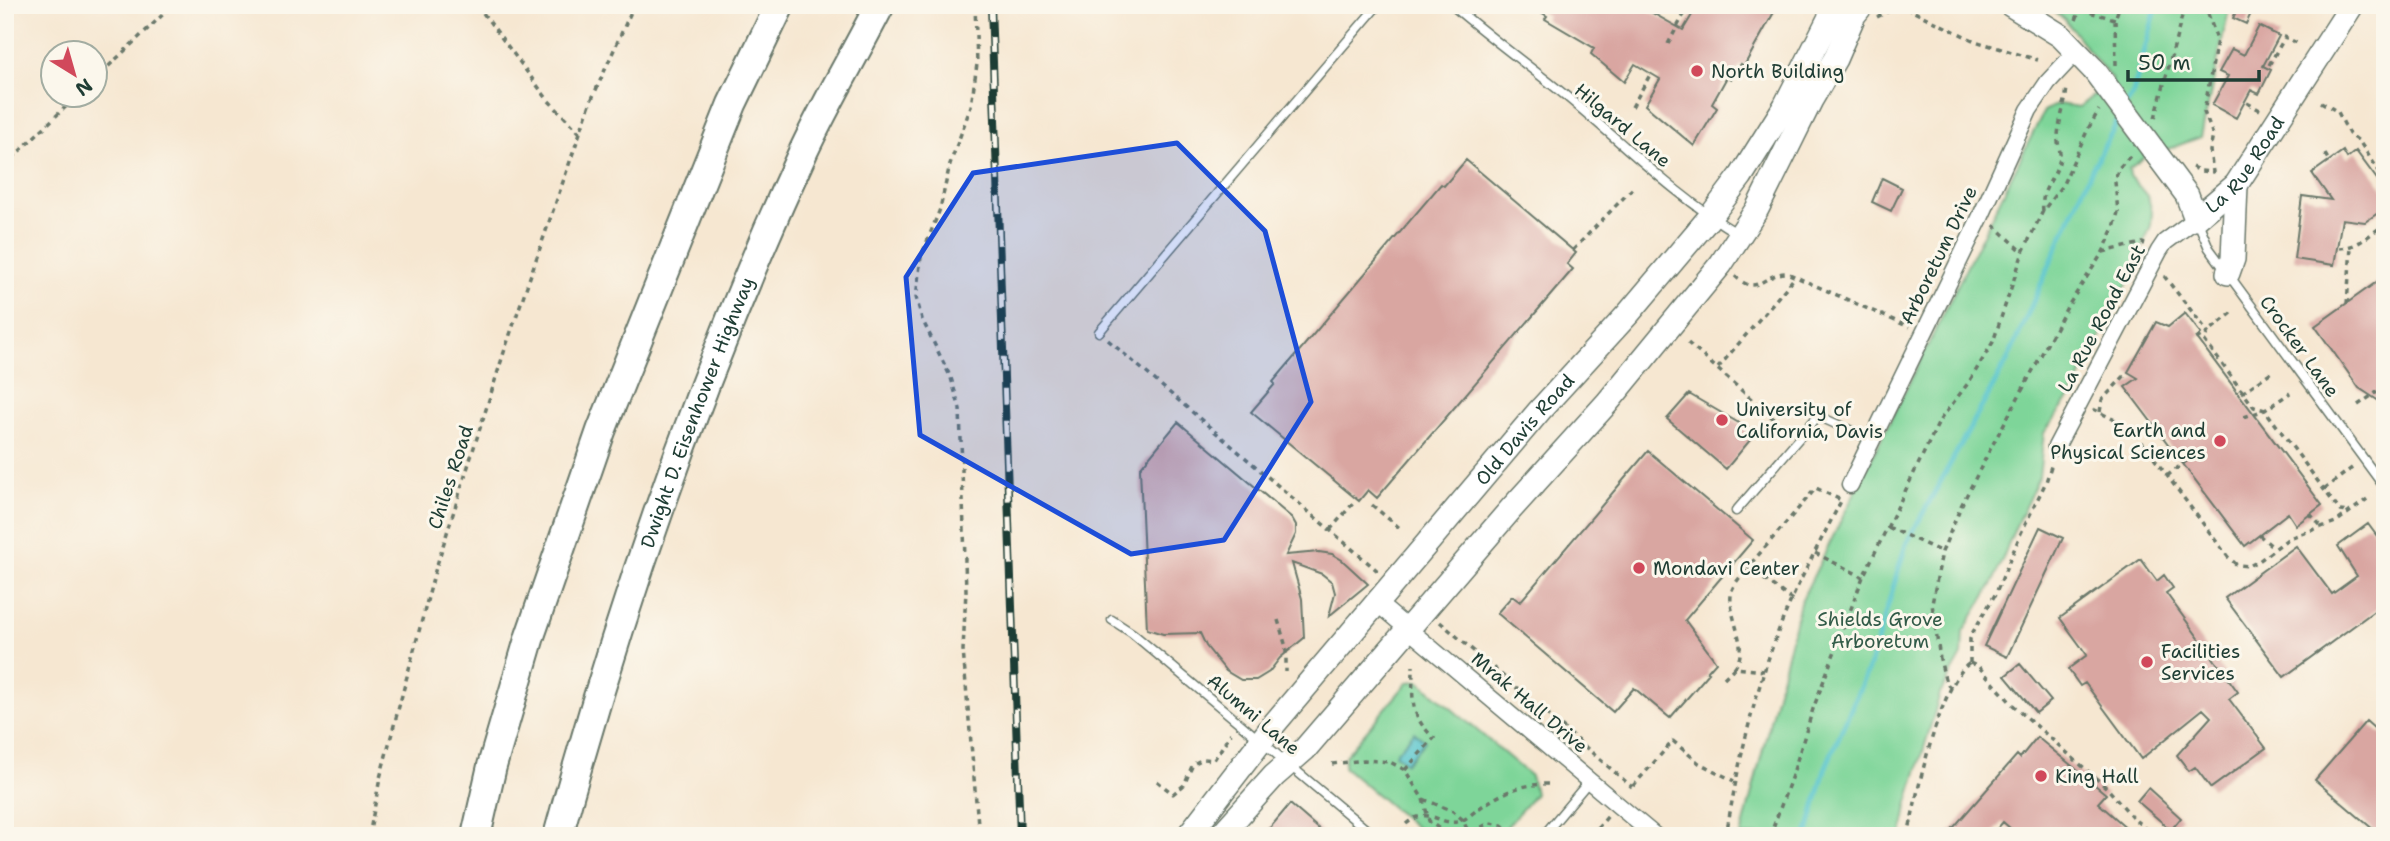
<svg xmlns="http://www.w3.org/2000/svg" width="2390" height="841" font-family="'Shantell Sans',sans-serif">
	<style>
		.green { fill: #7ed599; stroke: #4e8966; stroke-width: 2 }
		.water { fill: #57c5cc; stroke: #3b8180; stroke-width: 2 }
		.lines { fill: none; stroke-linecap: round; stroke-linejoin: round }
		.stream { stroke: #57c5cc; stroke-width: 5 }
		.building { fill: #d9a6a1 }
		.lane-casing { stroke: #6a786b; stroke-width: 11 }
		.street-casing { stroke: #6a786b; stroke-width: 19 }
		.secondary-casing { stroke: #6a786b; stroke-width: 26 }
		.highway-casing { stroke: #6a786b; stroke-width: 32 }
		.path { stroke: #6a786b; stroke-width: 3.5; stroke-dasharray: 5 5; stroke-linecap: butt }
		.lane { stroke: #fff; stroke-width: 8 }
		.street { stroke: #fff; stroke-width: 16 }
		.secondary { stroke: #fff; stroke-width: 23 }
		.highway { stroke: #fff; stroke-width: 28 }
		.rail-casing { stroke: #1f3d34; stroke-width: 8 }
		.rail { stroke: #fbf7ec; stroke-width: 5; stroke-dasharray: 16; stroke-linecap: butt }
		.secondary-bridge-casing { stroke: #6a786b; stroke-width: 26; stroke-linecap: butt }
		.secondary-bridge { stroke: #fff; stroke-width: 23 }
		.marked { fill: #1d4ed8; fill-opacity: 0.2; stroke: #1d4ed8; stroke-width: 5; stroke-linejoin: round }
		.poi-dot { fill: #d1495b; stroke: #fbf7ec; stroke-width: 2.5 }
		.labels { text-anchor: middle; stroke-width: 6; stroke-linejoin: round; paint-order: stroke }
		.poi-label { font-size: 19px; fill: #1f3d34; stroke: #fbf7ec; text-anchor: start }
		.street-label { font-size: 19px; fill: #1f3d34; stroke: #fbf7ec }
		.park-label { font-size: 19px; fill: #325b48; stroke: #fbf7ec }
	</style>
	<rect width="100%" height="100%" fill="#fbf7ec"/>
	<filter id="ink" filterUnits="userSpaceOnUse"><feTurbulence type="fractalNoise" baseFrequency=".0143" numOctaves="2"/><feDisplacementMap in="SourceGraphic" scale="14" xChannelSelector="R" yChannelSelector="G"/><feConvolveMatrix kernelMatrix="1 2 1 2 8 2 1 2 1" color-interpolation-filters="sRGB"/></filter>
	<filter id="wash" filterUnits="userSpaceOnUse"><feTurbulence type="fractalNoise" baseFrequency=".00686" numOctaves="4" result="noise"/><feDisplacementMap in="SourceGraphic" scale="28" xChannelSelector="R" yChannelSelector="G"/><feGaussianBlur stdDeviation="1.57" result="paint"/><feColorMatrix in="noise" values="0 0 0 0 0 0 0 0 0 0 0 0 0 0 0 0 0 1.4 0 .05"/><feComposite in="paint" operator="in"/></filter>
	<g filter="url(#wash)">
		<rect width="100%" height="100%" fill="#f6e7d1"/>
		<path class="green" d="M2048 5H2230L2201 137 2163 151 2154 150 2129 169 2130 176 2148 197 2152 211 2151 225 2133 272 2071 396 2044 433 2039 477 2015 528 1992 585 1963 632 1962 655 1940 694 1907 806 1902 836H1741L1800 603 2044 111 2058 104 2079 107 2112 80 2064 19Z
			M1419 681 1531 776 1535 794 1499 836H1426L1344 767 1345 756 1408 682Z"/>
		<path class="water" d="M1414 732 1425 741 1406 763 1395 754Z"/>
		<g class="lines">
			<path class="stream" d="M2128 103 2133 93 2157 5
				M1807 836 1825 769 1871 662 1906 544 2007 361 2092 169 2120 117"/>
		</g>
		<g id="blocks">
			<path class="building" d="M1530 5H1652L1649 11 1683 30 1698 5H1778L1744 66 1741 64 1731 79 1727 77 1712 104 1717 108 1694 146 1645 105 1660 79 1635 64 1624 82 1591 54 1594 48 1545 19 1547 16Z
				M2239 5H2255L2246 24 2233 18Z
				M2259 26 2279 36 2263 66 2271 70 2259 94 2251 90 2236 118 2212 105 2228 76 2219 72 2232 49 2244 55Z
				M2343 151 2347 158 2356 151 2385 190V208L2365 222 2342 219 2334 265 2294 259 2302 196 2331 200 2312 173Z
				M1466 160 1576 253 1567 264 1573 269 1377 498 1368 490 1359 501 1251 412 1275 384 1273 382 1441 184 1444 186Z
				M1882 178 1902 188 1891 211 1872 202Z
				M2385 276V405L2359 388 2315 326Z
				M2185 313 2201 334 2197 338 2322 505 2296 525 2288 513 2245 546 2125 387 2138 378 2128 372 2156 322 2168 327Z
				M1689 394 1756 433 1726 469 1667 419Z
				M1178 422 1292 518 1296 525V534L1286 555 1319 552 1332 554 1342 560 1368 584 1329 616 1335 593 1332 582 1322 574 1292 563 1302 599 1304 638 1280 658 1269 672 1256 680H1241L1226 671 1206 646 1200 633 1163 634 1147 629 1140 468Z
				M1648 451 1753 540 1685 620 1716 662 1707 672 1709 673 1670 718 1634 688 1613 712 1497 613 1512 596 1520 602Z
				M2368 524 2385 547V603L2284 677 2225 598 2296 546 2332 594 2357 576 2338 546Z
				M2040 527 2063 538 2007 657 1984 646Z
				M2141 559 2157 581 2164 575 2173 588 2166 593 2238 692 2229 699 2266 748 2211 788 2195 767 2189 771 2177 755 2211 717 2203 709 2141 759 2085 683 2080 686 2068 669 2087 655 2060 618Z
				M2020 664 2051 701 2036 713 2005 676Z
				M2366 721 2385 738V836H2381L2315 780Z
				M2037 737 2106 794 2098 803 2136 836H2019L2003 822 1991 836H1946L2017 755 2020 758Z
				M2148 788 2181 818 2171 830 2137 801Z
				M1290 804 1327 836H1263Z"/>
		</g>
	</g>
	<g filter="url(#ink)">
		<use href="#blocks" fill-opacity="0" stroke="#6a786b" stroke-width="2"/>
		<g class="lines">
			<defs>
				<path id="lane" d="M1452 5C1489 37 1528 65 1566 96 1623 143 1675 196 1738 234
					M2198 222 2209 248 2385 488
					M1099 332 1378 5
					M1736 511 1818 416 1872 440
					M1112 620 1132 633 1374 836
					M1543 836 1590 780"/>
				<path id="street" d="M2056 447 2159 251 2165 242 2196 219
					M1850 485 1980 218 2029 110 2048 82 2076 52
					M1377 603 1655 836"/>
				<g id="secondary">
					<path d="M2011 5 2061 36 2094 70"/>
					<path id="s1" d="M2152 148 2187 195 2196 219 2236 185 2352 5"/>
					<path d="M2228 273 2233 259 2236 185"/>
					<path id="s2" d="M1188 836 1275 723 1540 410 1628 314 1710 217 1741 176 1785 106 1836 5"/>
					<path d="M1220 836 1274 776 1305 749 1511 509 1607 403 1721 264 1757 209 1811 100 1835 59 1854 15 1862 5"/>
				</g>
				<g id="highway">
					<path d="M476 836 492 766 530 636 601 431 732 104 780 5"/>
					<path id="s3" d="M558 836C622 601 702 371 804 150 827 101 855 54 880 5"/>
				</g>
			</defs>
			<use href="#lane" class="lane-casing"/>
			<use href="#street" class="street-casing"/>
			<use href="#secondary" class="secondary-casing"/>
			<use href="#highway" class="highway-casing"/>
			<path class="path" d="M477 5 548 100 580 133
				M975 5 977 64 971 106 950 164 940 209 921 257 916 297 922 319 951 378 960 409 966 590 963 650 979 836
				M2081 10 2115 19
				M1877 17C1888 11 1896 7 1908 9L1975 41 2038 60
				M2076 20 2082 5
				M1668 44 1689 5
				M2116 65 2115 19 2120 5
				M2269 65 2285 37 2299 44
				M94 80 173 5
				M2321 102 2338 112 2349 134 2359 141 2385 180
				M2247 103 2260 110
				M1632 107 1651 73
				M2155 118 2185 5
				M2325 154 2329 161
				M5 165 79 94
				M2192 167 2201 171 2213 172 2210 151 2213 135 2204 112 2217 40 2208 14 2207 5
				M2043 211C2040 186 2056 180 2060 158 2061 151 2057 144 2058 136 2059 119 2066 104 2067 86
				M1994 225 2023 252
				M2339 248C2361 247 2368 234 2385 225
				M1573 250 1633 188
				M2103 252 2142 243 2145 244
				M1735 276C1758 298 1763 273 1787 273L1909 327
				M2164 276 2208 332 2193 341
				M2347 304 2351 247
				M2232 313 2208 332 2204 340 2254 407 2265 410 2340 511 2349 512
				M1108 340 1379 572
				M1688 343 1774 419
				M1718 368 1795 277
				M2242 393 2274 370
				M2358 405 2377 392
				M2093 409 2129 427 2135 433 2228 557 2237 565 2249 566 2259 561 2289 538 2336 522 2370 497
				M2100 412 2102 400 2128 372
				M2244 417 2265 410 2290 393
				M2167 476 2190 458
				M2324 489 2356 465
				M1372 505 1402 530
				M2310 514 2322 527
				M1888 527 1942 552
				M1330 530 1355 501
				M2259 535 2273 547
				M1815 553 1863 577
				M1792 600 1748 567 1816 488 1841 500
				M1278 620 1286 647V672
				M1440 622 1632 787
				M1970 663 1979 667 2013 705 2108 789 2134 819 2154 836
				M1970 663V639L1973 632 1996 593 2021 533 2046 482 2052 463
				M1734 668C1752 648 1725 614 1732 590 1735 582 1743 574 1748 567L1739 562
				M1724 678 1734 668 1764 671
				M1951 688 1946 683 1940 659 1932 604 1942 552 1961 506 1993 444 2066 309 2103 252 2114 228 2118 212 2115 182 2118 169 2133 153
				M1332 764 1364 760 1390 762 1405 770 1423 799 1453 811 1463 820 1470 836
				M1405 770 1434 738C1408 714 1413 698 1413 666
				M1157 781 1173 794 1184 785 1193 764 1203 759 1214 760 1231 733
				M1633 786 1673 741 1699 763 1734 781
				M1423 799 1429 821 1442 831 1469 833 1490 823 1502 825 1508 830
				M1406 824C1431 803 1441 830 1463 820 1469 817 1475 811 1481 807 1503 792 1521 784 1548 784
				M369 836 380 778 435 571 505 349 591 101 634 5
				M1591 836 1608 816
				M1726 836C1738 762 1755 689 1783 619 1800 578 1822 539 1842 499
				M1770 836 1794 770 1813 709 1863 577 1940 420 1969 382 1993 342 2023 252 2043 211 2063 184 2088 129 2099 110
				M1908 836C1915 800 1940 682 1970 663
				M2003 836 2007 831 2014 836"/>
			<use href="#lane" class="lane"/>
			<use href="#street" class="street"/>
			<use href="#secondary" class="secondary"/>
			<use href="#highway" class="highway"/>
			<defs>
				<path id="rail" d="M991 5 1020 836"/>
			</defs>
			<use href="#rail" class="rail-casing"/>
			<use href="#rail" class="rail"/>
			<defs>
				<path id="secondary-bridge" d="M2094 70 2152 148"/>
			</defs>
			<use href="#secondary-bridge" class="secondary-bridge-casing"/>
			<use href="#secondary-bridge" class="secondary-bridge"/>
		</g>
	</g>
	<path class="marked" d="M1177 143 1265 231 1311 402 1224 540 1131 554 920 435 906 277 973 173Z"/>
	<g class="poi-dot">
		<circle cx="1697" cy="71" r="7"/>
		<circle cx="1722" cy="420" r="7"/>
		<circle cx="2220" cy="441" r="7"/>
		<circle cx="1639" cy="568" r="7"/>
		<circle cx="2147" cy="662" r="7"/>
		<circle cx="2041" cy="776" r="7"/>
	</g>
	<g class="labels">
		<g class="poi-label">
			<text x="1711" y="78">North Building</text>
			<text x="1736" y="416">University of<tspan x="1736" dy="22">California, Davis</tspan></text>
			<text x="2206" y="437" text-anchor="end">Earth and<tspan x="2206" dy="22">Physical Sciences</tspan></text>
			<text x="1653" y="575">Mondavi Center</text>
			<text x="2161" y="658">Facilities<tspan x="2161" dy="22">Services</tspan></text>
			<text x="2055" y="783">King Hall</text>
		</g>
		<g class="street-label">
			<text transform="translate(1623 125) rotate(40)" y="7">Hilgard Lane</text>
			<text dy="7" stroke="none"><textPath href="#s1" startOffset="158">La Rue Road</textPath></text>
			<text transform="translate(1938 255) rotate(-64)" y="7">Arboretum Drive</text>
			<text transform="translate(2101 318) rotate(-62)" y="7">La Rue Road East</text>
			<text transform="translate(2300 346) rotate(54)" y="7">Crocker Lane</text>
			<text dy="7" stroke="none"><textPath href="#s3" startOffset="446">Dwight D. Eisenhower Highway</textPath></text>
			<text dy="7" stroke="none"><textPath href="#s2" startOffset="528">Old Davis Road</textPath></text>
			<text transform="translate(450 477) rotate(-72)" y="7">Chiles Road</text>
			<text transform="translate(1530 702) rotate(40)" y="7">Mrak Hall Drive</text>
			<text transform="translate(1254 714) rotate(40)" y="7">Alumni Lane</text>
		</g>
		<g class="park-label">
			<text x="1880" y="626">Shields Grove<tspan x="1880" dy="22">Arboretum</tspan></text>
		</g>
	</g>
	<rect width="2390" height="841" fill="none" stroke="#fbf7ec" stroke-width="28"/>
	<g transform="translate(74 74) rotate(143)"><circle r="33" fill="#fbf7ec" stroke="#a3ada2" stroke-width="2"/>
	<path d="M0-5L12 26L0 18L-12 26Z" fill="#d1495b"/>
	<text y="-10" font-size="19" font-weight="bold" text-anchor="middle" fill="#1f3d34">N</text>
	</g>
	<path d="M2128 70v10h131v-10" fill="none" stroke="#1f3d34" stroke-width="3.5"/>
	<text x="2138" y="70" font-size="21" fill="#1f3d34" stroke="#fbf7ec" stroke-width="5" paint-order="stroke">50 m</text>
</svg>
